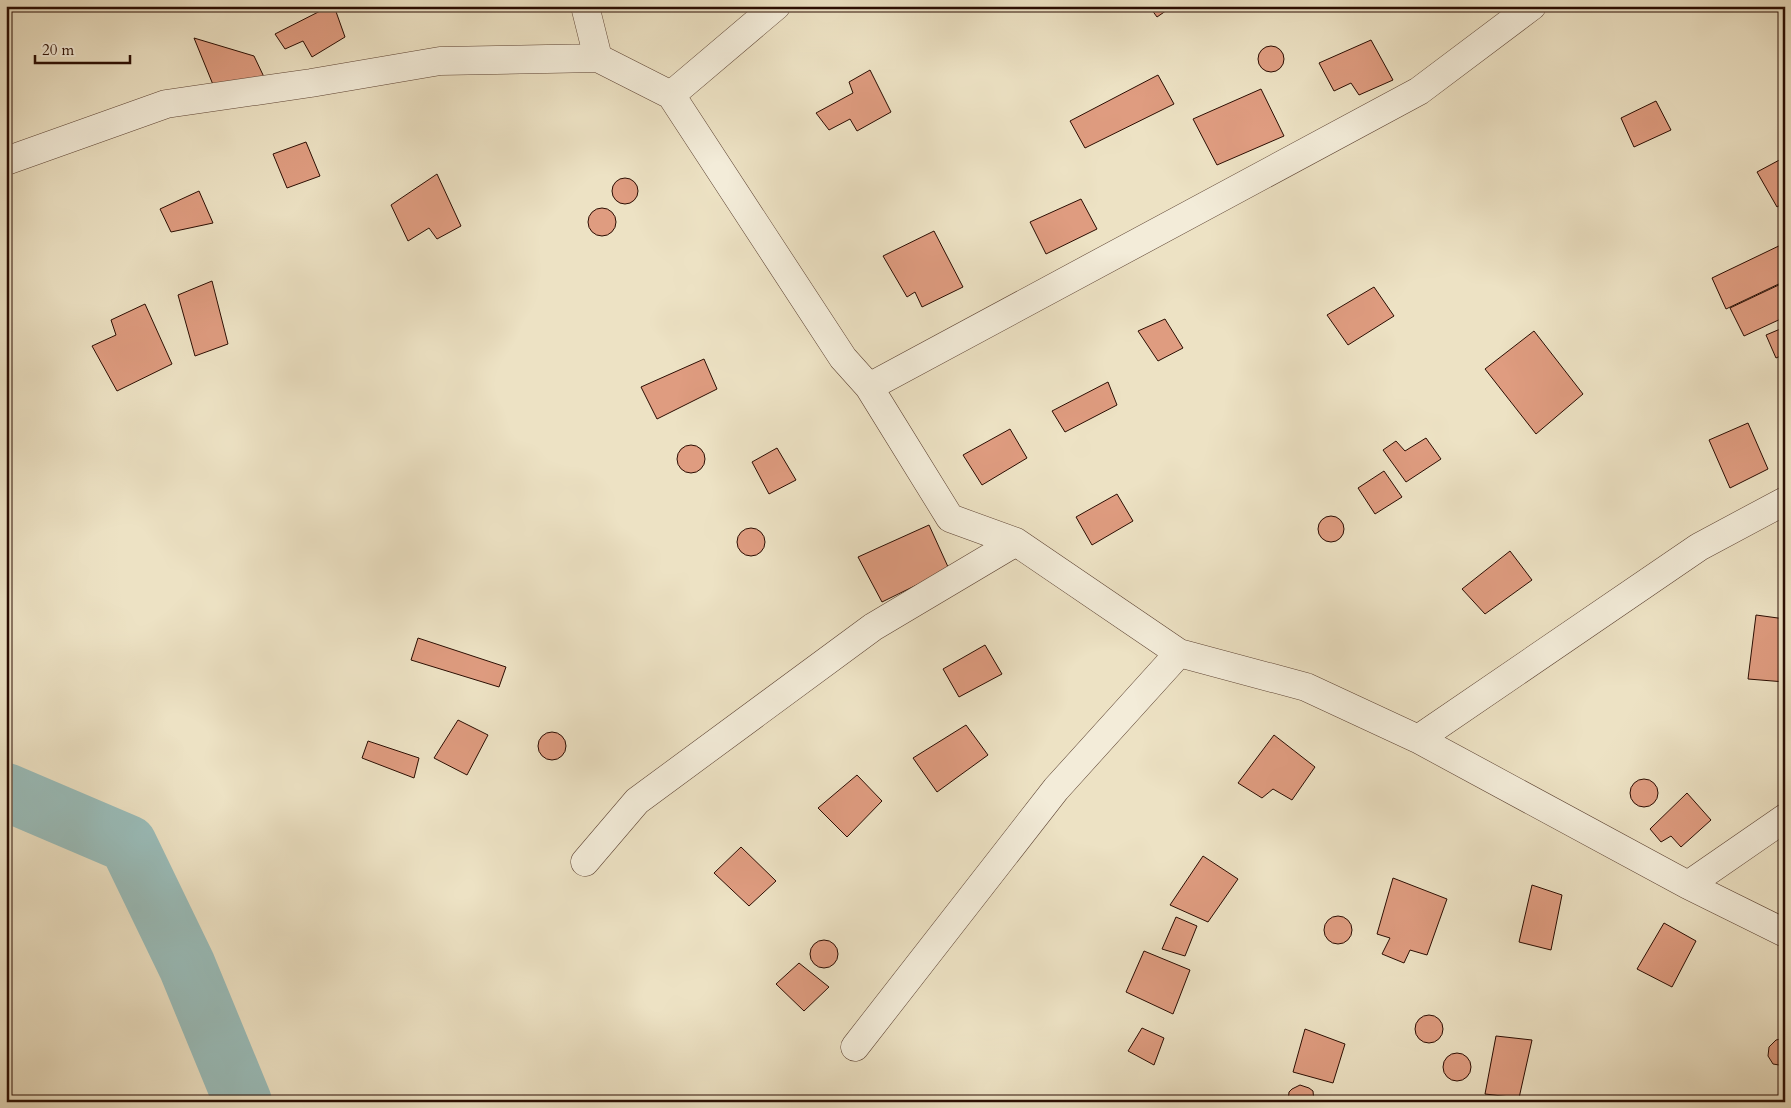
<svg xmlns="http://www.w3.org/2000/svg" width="1791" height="1108" font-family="Cardo,serif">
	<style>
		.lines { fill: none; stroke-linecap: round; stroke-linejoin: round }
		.river { stroke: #9abdba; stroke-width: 58 }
		.building { fill: #df9c80; stroke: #2b0d02 }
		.minor-casing { stroke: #5c4232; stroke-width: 29 }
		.minor { stroke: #f3ecd9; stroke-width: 28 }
	</style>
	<rect width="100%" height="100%" fill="#ede2c4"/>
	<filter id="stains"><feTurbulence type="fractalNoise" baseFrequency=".004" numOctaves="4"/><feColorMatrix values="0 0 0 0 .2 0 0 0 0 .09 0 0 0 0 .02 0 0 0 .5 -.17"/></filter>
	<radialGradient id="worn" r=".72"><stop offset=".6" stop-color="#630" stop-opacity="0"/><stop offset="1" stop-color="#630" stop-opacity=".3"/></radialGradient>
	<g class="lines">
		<path class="river" d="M6 792 128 844 187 966 243 1102"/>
	</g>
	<path class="building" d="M330 6H334L345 37 312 57 303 41 285 49 275 34Z
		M1149 6H1173L1157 17Z
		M194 38 254 56 264 77 216 92Z
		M1371 40 1393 80 1359 95 1351 83 1334 91 1319 63Z
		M1258 59a13 13 0 1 1 26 0a13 13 0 1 1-26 0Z
		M870 70 891 112 857 131 850 119 829 130 816 113 853 93 849 82Z
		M1158 75 1174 104 1085 148 1070 121Z
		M1261 89 1284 136 1217 165 1193 119Z
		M1656 101 1671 130 1634 147 1621 118Z
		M306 142 320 176 287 188 273 154Z
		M1785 157V202L1777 207 1757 172Z
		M437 174 461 226 437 239 429 228 408 241 391 205Z
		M612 191a13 13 0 1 1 26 0a13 13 0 1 1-26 0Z
		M199 191 213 223 171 232 160 209Z
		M1081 199 1097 229 1046 254 1030 222Z
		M588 222a14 14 0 1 1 28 0a14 14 0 1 1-28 0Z
		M934 231 963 287 922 307 915 292 907 297 883 256Z
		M1785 243V281L1726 309 1712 278Z
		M212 281 228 344 195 356 178 295Z
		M1785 282V317L1744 336 1730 308Z
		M1374 287 1394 316 1348 345 1327 315Z
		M145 304 172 364 117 391 92 346 116 335 111 320Z
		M1165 319 1183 348 1158 361 1138 331Z
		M1785 327V354L1776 358 1766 335Z
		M1534 331 1583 394 1536 434 1485 369Z
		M704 359 717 389 657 419 641 387Z
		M1108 382 1117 405 1065 432 1052 411Z
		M1748 423 1768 469 1730 488 1709 440Z
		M1010 429 1027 458 982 485 963 455Z
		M1426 438 1441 459 1406 482 1383 450 1396 441 1405 451Z
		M677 459a14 14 0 1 1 28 0a14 14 0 1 1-28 0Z
		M777 448 796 480 769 494 752 462Z
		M1384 471 1402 497 1375 514 1358 488Z
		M1117 494 1133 521 1092 545 1076 517Z
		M1318 529a13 13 0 1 1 26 0a13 13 0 1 1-26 0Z
		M929 525 949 569 882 602 858 557Z
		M737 542a14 14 0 1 1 28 0a14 14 0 1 1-28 0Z
		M1510 551 1532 580 1485 614 1462 589Z
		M1756 615 1785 619V682L1748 679Z
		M418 638 506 667 499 687 411 660Z
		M985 645 1002 674 959 697 943 669Z
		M458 720 488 735 467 775 434 758Z
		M966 725 988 755 937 792 913 758Z
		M538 746a14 14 0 1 1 28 0a14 14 0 1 1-28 0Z
		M1274 735 1315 767 1292 800 1273 789 1262 798 1238 783Z
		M368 741 419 758 414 778 362 758Z
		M857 775 882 801 847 837 818 808Z
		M1630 793a14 14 0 1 1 28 0a14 14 0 1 1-28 0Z
		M1687 793 1711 820 1681 847 1671 836 1661 842 1650 829Z
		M741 847 776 881 749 906 714 873Z
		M1203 856 1238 879 1208 922 1170 905Z
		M1393 878 1447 899 1427 955 1410 950 1404 963 1382 954 1390 938 1377 934Z
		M1532 885 1562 895 1551 950 1519 942Z
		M1324 930a14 14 0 1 1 28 0a14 14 0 1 1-28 0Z
		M1176 917 1197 926 1185 956 1162 949Z
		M1664 923 1696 941 1672 987 1637 969Z
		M810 954a14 14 0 1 1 28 0a14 14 0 1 1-28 0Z
		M1144 951 1190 970 1173 1014 1126 992Z
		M799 963 829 987 804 1011 776 984Z
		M1415 1029a14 14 0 1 1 28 0a14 14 0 1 1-28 0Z
		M1142 1028 1164 1038 1154 1065 1128 1051Z
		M1305 1029 1345 1044 1333 1083 1293 1072Z
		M1496 1036 1532 1040 1519 1098 1485 1094Z
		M1780 1039H1785V1066L1773 1064 1768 1056 1769 1047 1776 1040Z
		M1443 1067a14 14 0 1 1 28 0a14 14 0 1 1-28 0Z
		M1300 1085 1309 1088 1313 1091 1314 1102H1288L1289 1092 1292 1089Z"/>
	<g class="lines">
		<defs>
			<path id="minor" d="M585 6 598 58 671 95 843 358 869 387 950 518 1016 542 1179 653 1306 687 1418 739 1688 885 1785 933
				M671 95 776 6
				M6 161 166 104 311 83 440 61 598 58
				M869 387 1419 91 1532 6
				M1418 739 1699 547 1785 501
				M585 862 637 801 873 627 1016 542
				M1688 885 1785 818
				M855 1047 1056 789 1179 653"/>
		</defs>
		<use href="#minor" class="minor-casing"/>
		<use href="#minor" class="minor"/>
	</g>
	<rect width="1791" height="1108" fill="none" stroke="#ede2c4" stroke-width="25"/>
	<rect x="8" y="8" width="1776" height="1093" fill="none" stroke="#2b0d02" stroke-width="2.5"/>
	<rect x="12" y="12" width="1766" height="1083" fill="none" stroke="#2b0d02"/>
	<path d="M35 55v8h95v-8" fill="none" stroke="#2b0d02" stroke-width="2.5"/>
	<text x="42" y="55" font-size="15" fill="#2b0d02" stroke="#f3ecd9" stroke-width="4" paint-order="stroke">20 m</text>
	<rect width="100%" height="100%" filter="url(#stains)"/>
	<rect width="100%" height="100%" fill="url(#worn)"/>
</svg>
